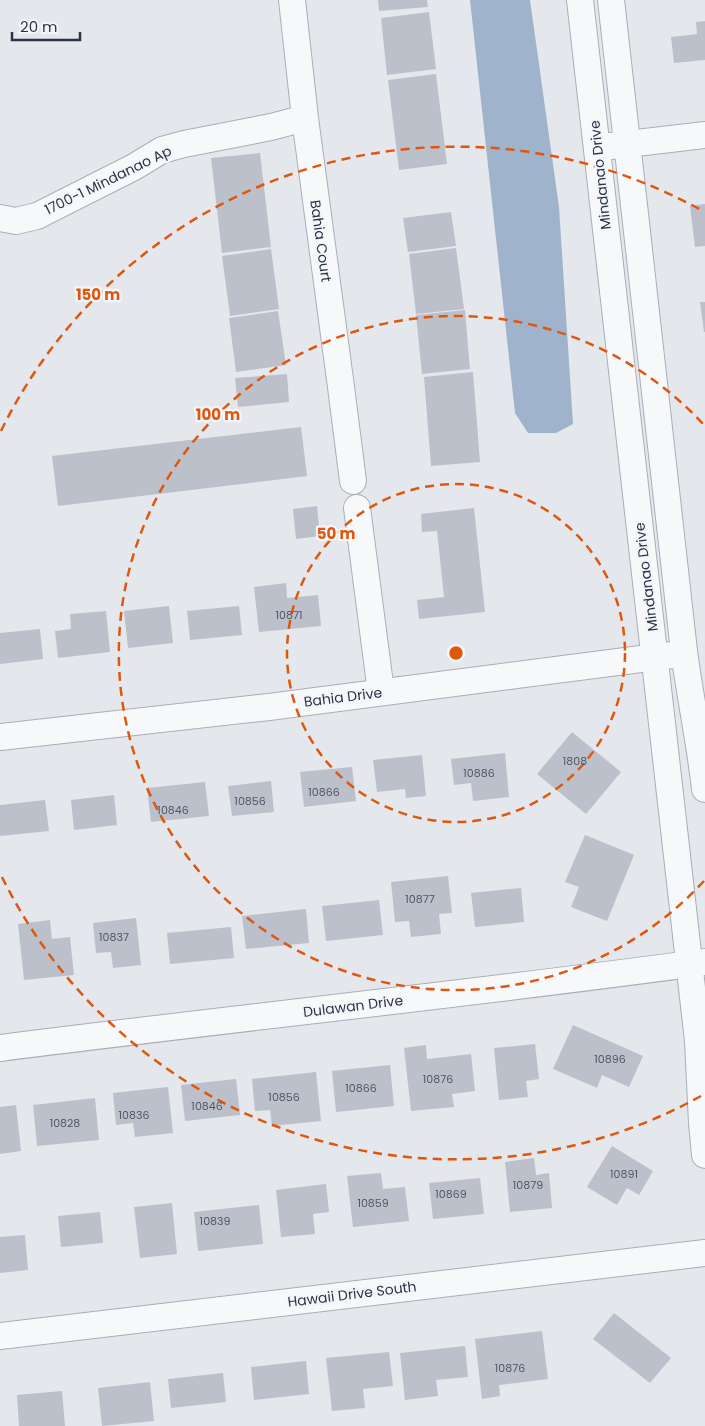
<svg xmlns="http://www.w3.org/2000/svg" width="705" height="1426" font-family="Poppins,sans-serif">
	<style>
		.water { fill: #9fb4cc }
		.building { fill: #bbc0ca }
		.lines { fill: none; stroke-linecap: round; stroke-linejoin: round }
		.minor-casing { stroke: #a9aeb7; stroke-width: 28 }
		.minor { stroke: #f7f8fa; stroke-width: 26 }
		.ring { fill: none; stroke: #df570f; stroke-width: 2.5; stroke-dasharray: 9 6 }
		.labels { text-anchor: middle; stroke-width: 4.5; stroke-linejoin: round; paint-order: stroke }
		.number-label { font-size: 11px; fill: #4f5766 }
		.street-label { font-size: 14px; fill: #2b3445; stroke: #f4f6f9 }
		.centre { fill: #df570f; stroke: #f4f6f9; stroke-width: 2.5 }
		.ring-label { font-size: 15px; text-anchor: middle; font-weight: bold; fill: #df570f; stroke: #f4f6f9; stroke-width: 4.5; stroke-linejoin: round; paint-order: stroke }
	</style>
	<rect width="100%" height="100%" fill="#e4e7ec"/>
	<path class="water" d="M470 0H530L559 207 573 424 556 433H528L515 413Z"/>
	<path class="building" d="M378 0H427L428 7 379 11Z
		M429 12 436 69 387 75 381 18Z
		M705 21V60L674 63 671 37 697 34 696 22Z
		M436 74 447 164 399 170 388 80Z
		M260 153 271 247 222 253 211 158Z
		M705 204V246L695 247 690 206Z
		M451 212 456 246 408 252 403 218Z
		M456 248 464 309 416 314 409 254Z
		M271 249 279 309 230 316 222 256Z
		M700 302H705V332H704Z
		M465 310 470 369 422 374 416 315Z
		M278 311 286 365 236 372 229 318Z
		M473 372 480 462 431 466 424 377Z
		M287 374 289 402 238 407 235 378Z
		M301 427 307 476 58 506 52 456Z
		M317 506 320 536 296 539 293 509Z
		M474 508 485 612 419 619 417 600 444 597 437 531 422 532 421 514Z
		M286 583 287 598 318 595 321 626 259 632 254 587Z
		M169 606 173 643 128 648 124 611Z
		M239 606 242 635 190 640 187 611Z
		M106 611 110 652 58 658 55 631 71 629 70 614Z
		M40 629 43 659 0 664V633Z
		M572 732 621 772 586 814 537 774Z
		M505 753 509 797 473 801 471 783 454 785 451 759Z
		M422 755 426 796 406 798 405 789 377 792 373 760Z
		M352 767 356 801 304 807 300 772Z
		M271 781 274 812 232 816 228 786Z
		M205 782 209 816 151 822 147 788Z
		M114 795 117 825 74 830 71 800Z
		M45 800 49 831 0 836V805Z
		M585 835 634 855 607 921 571 907 579 887 565 882Z
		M448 876 452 913 439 914 441 934 411 937 409 921 395 922 391 882Z
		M521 888 524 922 475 927 471 893Z
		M379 900 383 935 326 941 322 906Z
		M306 909 309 943 246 949 242 916Z
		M136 918 141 965 113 968 111 952 96 953 93 923Z
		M50 920 52 939 70 937 74 975 24 980 18 924Z
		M231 927 234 958 170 964 167 933Z
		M573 1025 643 1056 629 1087 602 1075 597 1088 553 1069Z
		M535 1044 539 1079 526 1081 528 1097 499 1100 494 1048Z
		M426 1045 427 1059 471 1054 475 1091 452 1094 454 1107 411 1111 404 1048Z
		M390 1065 394 1106 336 1112 332 1071Z
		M316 1072 321 1121 272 1126 270 1110 255 1111 252 1079Z
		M236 1079 240 1115 185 1121 181 1085Z
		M168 1087 173 1133 135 1137 133 1123 116 1125 113 1093Z
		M95 1098 99 1140 37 1146 33 1105Z
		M16 1105 21 1151 0 1154V1107Z
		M612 1146 653 1171 639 1195 627 1188 617 1205 587 1187Z
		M534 1158 536 1175 549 1173 552 1208 510 1212 505 1162Z
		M381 1173 383 1189 405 1187 409 1221 353 1227 347 1176Z
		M480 1178 484 1214 433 1219 429 1183Z
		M326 1184 329 1212 313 1214 315 1234 281 1237 276 1190Z
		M172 1203 177 1254 140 1258 134 1207Z
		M259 1205 263 1244 198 1251 194 1212Z
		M100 1212 103 1243 61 1247 58 1216Z
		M25 1235 28 1270 0 1273V1237Z
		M614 1313 671 1358 650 1383 593 1339Z
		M542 1331 548 1379 499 1385 500 1396 482 1399 475 1339Z
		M465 1346 468 1377 436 1380 438 1396 405 1400 400 1353Z
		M389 1352 393 1386 363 1389 365 1408 332 1411 326 1358Z
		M306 1361 309 1394 254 1400 251 1367Z
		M223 1373 226 1402 171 1408 168 1379Z
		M150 1382 154 1421 102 1426 98 1388Z
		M62 1391 65 1426H19L17 1395Z"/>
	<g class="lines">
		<defs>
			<path id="minor" d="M292 0 305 118 341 387 353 481
				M580 0 698 1041 702 1123 705 1155
				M611 0C637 217 658 434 684 651 690 697 700 743 705 789
				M611 146 705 135
				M0 218 16 221 37 216 134 167 162 150 184 144 271 127 305 118
				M357 508 381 692
				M0 737 269 707 672 655
				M0 1048C235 1018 470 994 705 962
				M0 1336 705 1253"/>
		</defs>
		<use href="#minor" class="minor-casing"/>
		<use href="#minor" class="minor"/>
	</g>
	<g class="ring">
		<circle cx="456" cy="653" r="169"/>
		<path d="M704 881A337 337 0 1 1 704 425"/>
		<path d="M701 1096A506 506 0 0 1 1 875M1 431A506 506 0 0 1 701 210"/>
	</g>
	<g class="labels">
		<g class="number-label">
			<text x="289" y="619">10871</text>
			<text x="575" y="765">1808</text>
			<text x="479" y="777">10886</text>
			<text x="324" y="796">10866</text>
			<text x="250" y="805">10856</text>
			<text x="173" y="814">10846</text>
			<text x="420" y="903">10877</text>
			<text x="114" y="941">10837</text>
			<text x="610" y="1063">10896</text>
			<text x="438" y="1083">10876</text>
			<text x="361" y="1092">10866</text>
			<text x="284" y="1101">10856</text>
			<text x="207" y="1110">10846</text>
			<text x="134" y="1119">10836</text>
			<text x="65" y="1127">10828</text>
			<text x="624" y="1178">10891</text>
			<text x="528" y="1189">10879</text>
			<text x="451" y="1198">10869</text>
			<text x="373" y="1207">10859</text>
			<text x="215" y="1225">10839</text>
			<text x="510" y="1372">10876</text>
		</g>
		<g class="street-label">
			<text transform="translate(600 175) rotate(-96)" y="5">Mindanao Drive</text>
			<text transform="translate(108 180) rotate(-26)" y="5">1700-1 Mindanao Ap</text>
			<text transform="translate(321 241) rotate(82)" y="5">Bahia Court</text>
			<text transform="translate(646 577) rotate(-97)" y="5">Mindanao Drive</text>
			<text transform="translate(343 697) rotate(-7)" y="5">Bahia Drive</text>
			<text transform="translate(353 1006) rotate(-7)" y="5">Dulawan Drive</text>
			<text transform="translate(352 1294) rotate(-7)" y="5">Hawaii Drive South</text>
		</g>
	</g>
	<circle cx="456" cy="653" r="8" class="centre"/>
	<g class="ring-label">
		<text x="98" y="300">150 m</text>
		<text x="218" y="420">100 m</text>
		<text x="336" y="539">50 m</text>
	</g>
	<path d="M12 32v8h68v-8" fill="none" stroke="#2b3445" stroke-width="2.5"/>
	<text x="20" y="32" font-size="15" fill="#2b3445" stroke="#f4f6f9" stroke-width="4" paint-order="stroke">20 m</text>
</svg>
